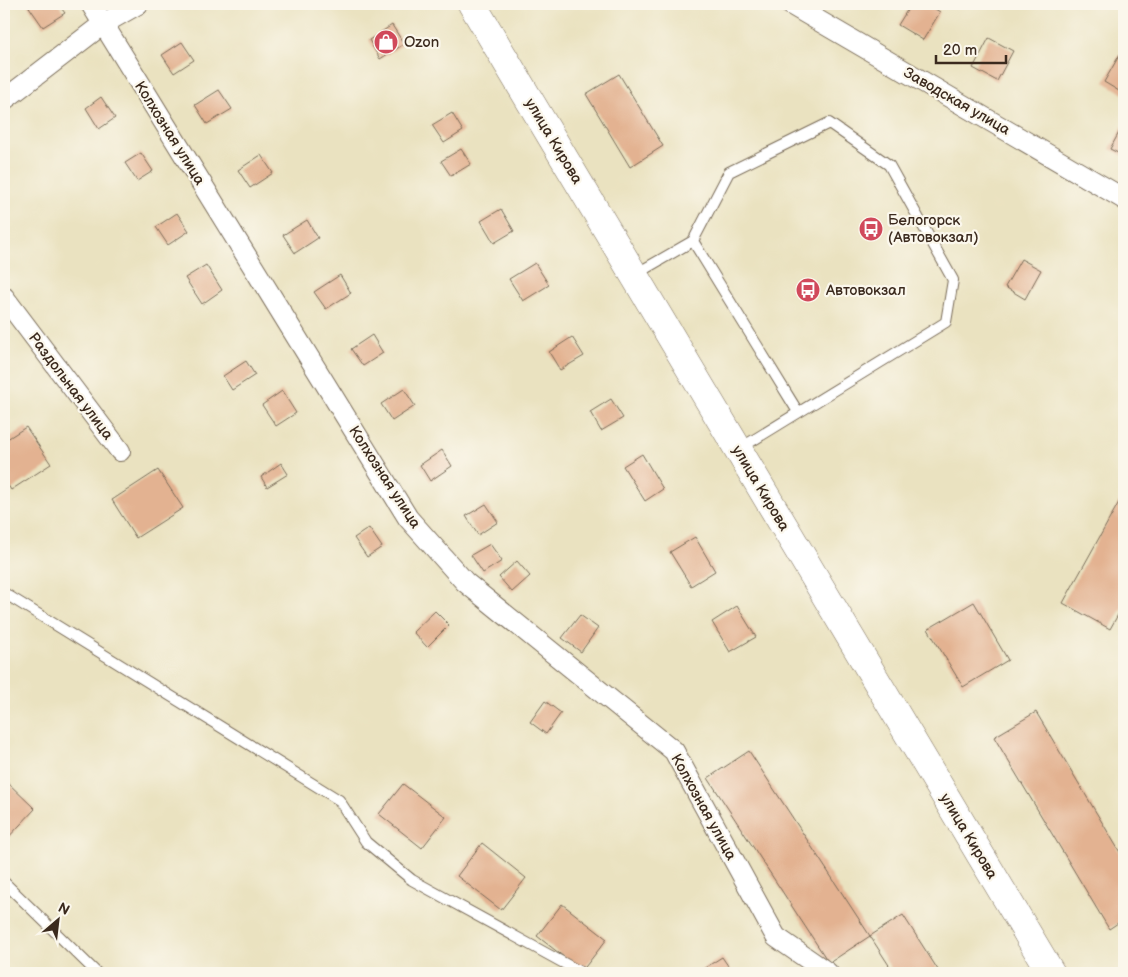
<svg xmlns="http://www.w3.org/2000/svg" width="1128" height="977" font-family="'Balsamiq Sans',sans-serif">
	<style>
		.building { fill: #e3b291 }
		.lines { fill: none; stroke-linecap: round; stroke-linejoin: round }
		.lane-casing { stroke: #786a57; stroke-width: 12 }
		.street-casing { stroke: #786a57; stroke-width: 22 }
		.secondary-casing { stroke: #786a57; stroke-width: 29 }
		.lane { stroke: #fff; stroke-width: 10 }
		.street { stroke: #fff; stroke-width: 20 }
		.secondary { stroke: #fff; stroke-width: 28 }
		.labels { text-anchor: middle; stroke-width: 4.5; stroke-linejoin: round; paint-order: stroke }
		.poi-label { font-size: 15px; fill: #3b2a1e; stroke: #fbf7ec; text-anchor: start }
		.street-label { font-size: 15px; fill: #3b2a1e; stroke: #fbf7ec }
	</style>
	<rect width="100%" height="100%" fill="#fbf7ec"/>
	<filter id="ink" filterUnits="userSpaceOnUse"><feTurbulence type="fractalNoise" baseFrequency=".02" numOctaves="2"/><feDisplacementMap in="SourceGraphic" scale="10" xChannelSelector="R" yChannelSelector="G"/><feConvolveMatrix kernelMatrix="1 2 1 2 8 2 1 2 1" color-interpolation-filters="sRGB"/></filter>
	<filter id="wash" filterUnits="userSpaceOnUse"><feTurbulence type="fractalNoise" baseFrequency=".0096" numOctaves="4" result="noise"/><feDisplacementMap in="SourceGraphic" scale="20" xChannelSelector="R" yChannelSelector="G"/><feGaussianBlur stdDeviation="1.12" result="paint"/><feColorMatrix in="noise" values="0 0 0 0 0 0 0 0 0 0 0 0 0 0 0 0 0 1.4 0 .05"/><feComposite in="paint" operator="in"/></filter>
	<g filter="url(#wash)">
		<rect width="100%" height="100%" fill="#eae2c0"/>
		<g id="blocks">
			<path class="building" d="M27 4H58L65 13 43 27Z
				M911 4H927L940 12 923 40 898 25Z
				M392 25 404 44 380 59 369 40Z
				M989 38 1013 51 997 81 973 68Z
				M182 42 194 60 174 73 162 55Z
				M1120 54 1124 57V94L1104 82Z
				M619 74 663 146 630 167 586 94Z
				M219 90 232 109 207 124 195 105Z
				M101 97 115 118 99 129 86 108Z
				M452 113 463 131 444 143 432 125Z
				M1122 127 1124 128V156L1110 149Z
				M461 149 471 164 451 176 441 161Z
				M141 153 153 171 137 181 125 163Z
				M261 155 273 173 250 188 238 170Z
				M501 209 514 231 494 243 481 221Z
				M177 213 189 231 168 245 156 227Z
				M307 220 318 238 295 253 283 235Z
				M1021 259 1041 270 1025 299 1005 287Z
				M535 263 549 285 523 301 509 279Z
				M206 265 222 290 202 304 185 278Z
				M340 275 351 293 326 309 314 292Z
				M372 335 383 353 363 366 351 349Z
				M572 337 584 356 560 370 549 352Z
				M246 361 255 375 232 390 223 376Z
				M404 389 415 406 392 421 381 404Z
				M282 391 296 413 276 426 262 405Z
				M611 399 623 418 601 431 590 412Z
				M26 427 51 464 11 490 4 479V441Z
				M442 450 452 466 430 481 420 465Z
				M642 454 663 489 645 501 623 466Z
				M281 463 288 474 267 487 261 477Z
				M158 470 183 508 136 538 112 500Z
				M1124 493V604L1110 629 1063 603Z
				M486 504 498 522 478 535 466 516Z
				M369 528 382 547 367 557 354 538Z
				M695 537 715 571 691 586 670 552Z
				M490 544 502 561 483 573 471 555Z
				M517 561 530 576 512 592 499 577Z
				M974 602 1008 660 963 687 928 629Z
				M737 606 756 637 730 652 712 622Z
				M435 611 449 625 427 647 413 632Z
				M580 615 598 628 581 652 562 638Z
				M545 701 561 713 546 734 530 722Z
				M1036 712 1124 859V919L1109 929 994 737Z
				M749 751 870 936 829 963 708 778Z
				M4 779 35 809 4 842Z
				M403 784 446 817 422 848 379 814Z
				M482 843 526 878 501 910 457 876Z
				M562 904 607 939 582 971 537 936Z
				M903 915 940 973H894L870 936Z
				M722 957 733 973H702L700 971Z"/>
		</g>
	</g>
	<g filter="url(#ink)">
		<use href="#blocks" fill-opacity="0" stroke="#786a57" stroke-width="1"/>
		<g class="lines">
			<defs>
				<path id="lane" d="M693 241 798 412
					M634 275 693 241 729 172 829 123 889 165 953 280 946 322 739 449
					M4 593 339 800 366 842 412 880 582 973
					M4 882 97 973"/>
				<path id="street" d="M91 4 408 518 465 582 674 751 776 937 828 973
					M790 4 1124 199
					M4 100 103 24 138 4
					M4 297 120 451"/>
				<path id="secondary" d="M472 4 1051 973"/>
			</defs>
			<use href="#lane" class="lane-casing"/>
			<use href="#street" class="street-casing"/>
			<use href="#secondary" class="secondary-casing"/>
			<use href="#lane" class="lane"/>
			<use href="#street" class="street"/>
			<use href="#secondary" class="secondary"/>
		</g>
	</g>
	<defs>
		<symbol id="shop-disc" viewBox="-11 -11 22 22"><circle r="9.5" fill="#d1495b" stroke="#fbf7ec"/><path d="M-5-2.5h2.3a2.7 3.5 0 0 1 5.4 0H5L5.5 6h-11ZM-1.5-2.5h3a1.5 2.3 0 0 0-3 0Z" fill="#fff"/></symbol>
		<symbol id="bus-disc" viewBox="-11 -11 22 22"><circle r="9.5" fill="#d1495b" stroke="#fbf7ec"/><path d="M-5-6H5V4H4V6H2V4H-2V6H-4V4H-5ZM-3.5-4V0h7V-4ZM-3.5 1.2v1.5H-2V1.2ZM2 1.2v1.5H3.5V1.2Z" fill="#fff"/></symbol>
	</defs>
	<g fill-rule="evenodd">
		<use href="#shop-disc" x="372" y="28" width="28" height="28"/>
		<use href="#bus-disc" x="857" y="215" width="28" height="28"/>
		<use href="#bus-disc" x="794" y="276" width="28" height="28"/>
	</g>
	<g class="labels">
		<g class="poi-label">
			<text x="404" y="47">Ozon</text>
			<text x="888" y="225">Белогорск<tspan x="888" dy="17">(Автовокзал)</tspan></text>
			<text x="826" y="295">Автовокзал</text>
		</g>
		<g class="street-label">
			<text transform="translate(957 101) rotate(30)" y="5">Заводская улица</text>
			<text transform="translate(170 133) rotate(58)" y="5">Колхозная улица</text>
			<text transform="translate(554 141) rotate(59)" y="5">улица Кирова</text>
			<text transform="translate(71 386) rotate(53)" y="5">Раздольная улица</text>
			<text transform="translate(385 477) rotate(57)" y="5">Колхозная улица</text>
			<text transform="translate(761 488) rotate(59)" y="5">улица Кирова</text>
			<text transform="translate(704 807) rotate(61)" y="5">Колхозная улица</text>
			<text transform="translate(969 836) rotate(59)" y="5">улица Кирова</text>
		</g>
	</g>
	<rect width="1128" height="977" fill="none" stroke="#fbf7ec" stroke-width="20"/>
	<g transform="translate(58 920) rotate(28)" stroke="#fbf7ec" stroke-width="4" paint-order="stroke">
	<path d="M0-4L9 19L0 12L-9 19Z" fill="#3b2a1e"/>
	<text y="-8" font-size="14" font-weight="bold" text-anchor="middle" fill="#3b2a1e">N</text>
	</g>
	<path d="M936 55v8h70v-8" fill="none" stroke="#3b2a1e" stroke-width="2.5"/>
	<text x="943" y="55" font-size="15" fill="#3b2a1e" stroke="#fbf7ec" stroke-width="4" paint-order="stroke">20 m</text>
</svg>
